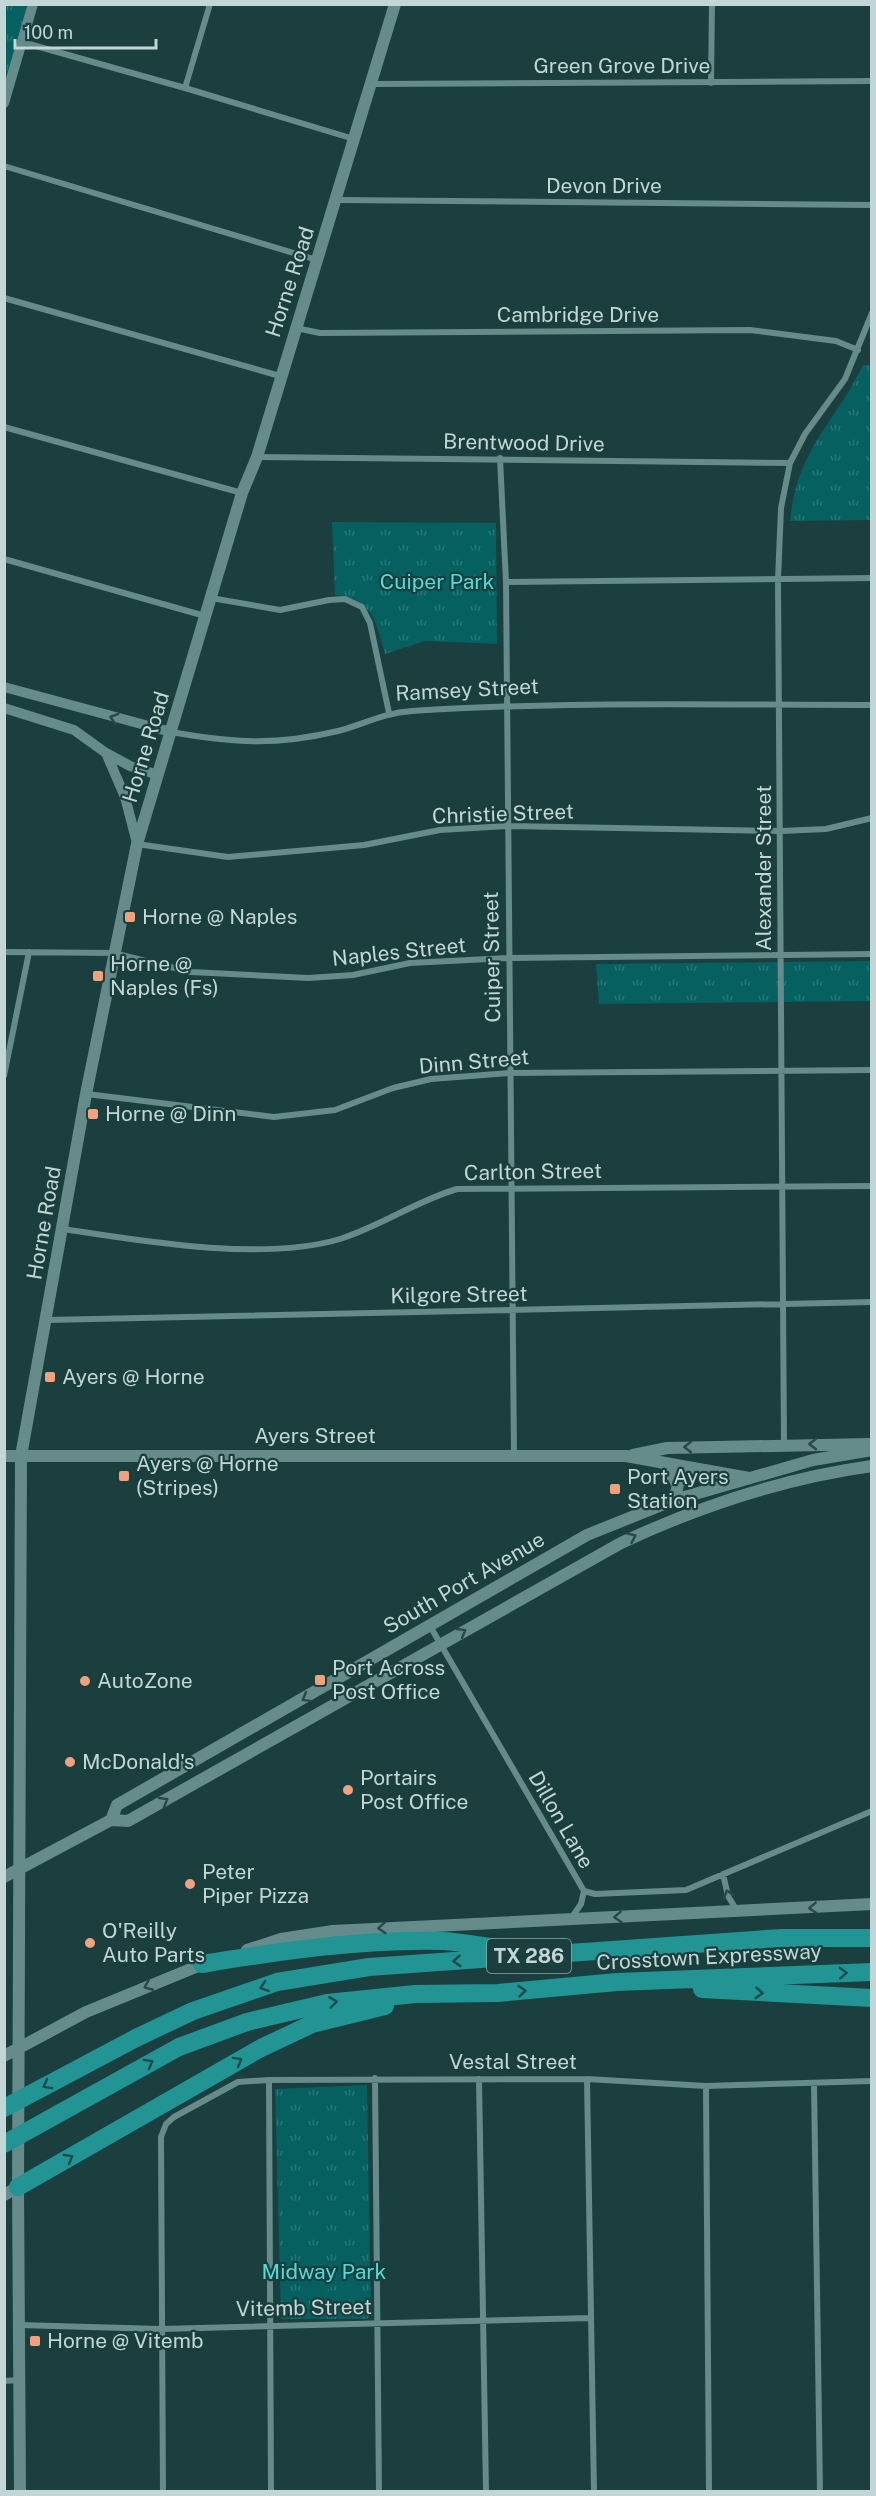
<svg xmlns="http://www.w3.org/2000/svg" width="876" height="2496" font-family="'Public Sans',sans-serif">
	<style>
		.park { fill: url(#park-tufts) }
		.garden { fill: #05605f }
		.lines { fill: none; stroke-linecap: round; stroke-linejoin: round }
		.minor { stroke: #658b8a; stroke-width: 6 }
		.tertiary { stroke: #658b8a; stroke-width: 10 }
		.secondary { stroke: #658b8a; stroke-width: 12 }
		.motorway { stroke: #219493; stroke-width: 18 }
		.oneway { stroke: #254a49 }
		.oneway2 { stroke: #1b4c4b }
		.poi-dot { fill: #f2a17e; stroke: #1a3f3e; stroke-width: 2 }
		.labels { text-anchor: middle; stroke-width: 4.5; stroke-linejoin: round; paint-order: stroke }
		.shield { fill: #1a3f3e; stroke: #90a9a8; stroke-width: 1.5 }
		.shield-label { font-size: 20px; font-weight: bold; fill: #c3d6d6 }
		.street-label { font-size: 21px; fill: #c3d6d6; stroke: #1a3f3e }
		.park-label { font-size: 21px; fill: #51dbd9; stroke: #1a3f3e }
		.poi-label { font-size: 21px; fill: #c3d6d6; stroke: #1a3f3e; text-anchor: start }
	</style>
	<defs>
		<pattern id="park-tufts" width="24" height="20" patternUnits="userSpaceOnUse" patternTransform="scale(1.5)"><rect width="24" height="20" fill="#05605f"/><path d="M3 7l-1-3M5 7V3M7 7l1-3M15 17l-1-3M17 17v-4M19 17l1-3" fill="none" stroke="#287675"/></pattern>
	</defs>
	<rect width="100%" height="100%" fill="#1a3f3e"/>
	<path class="park" d="M5 5H28L5 85Z
		M863 365H871V520L790 521C797 448 834 425 863 365Z
		M332 522 496 523 497 644 425 641 385 654C376 622 373 599 335 595Z
		M871 961V1001L599 1004 596 964Z
		M367 2085 371 2315 367 2319H281L275 2089Z"/>
	<path class="garden" d="M335 2265 344 2280 314 2297 305 2282Z"/>
	<g class="lines">
		<path class="minor" d="M22 42 185 88 354 139
			M711 83 712 4
			M373 84 872 81
			M185 88 210 4
			M4 166 317 260
			M336 200 872 205
			M4 298 280 376
			M296 328 320 333 750 330 836 341 858 350
			M4 427 242 493
			M258 457 790 463
			M500 458 506 582 514 1456
			M4 559 205 616
			M506 582 872 578
			M211 598 280 610 329 600 345 599 362 607 370 623 389 713
			M171 732C234 743 275 746 338 731 365 724 382 713 412 711 565 701 718 705 872 705
			M137 844 228 857 364 845 440 830 507 826 781 831 826 829 872 818
			M4 952 113 953 191 972 308 978 353 975 410 963 508 958 872 954
			M4 1076 29 952
			M87 1094 274 1117 335 1110 393 1088 431 1079 510 1073 872 1070
			M63 1229C141 1241 263 1262 340 1239 381 1226 416 1201 457 1189L872 1186
			M47 1320 872 1302
			M784 1444 778 580 781 508 790 463 805 434 845 379 872 313
			M430 1626 584 1891 595 1894 686 1890 872 1811
			M723 1874 728 1896 737 1911
			M572 1917 581 1904 584 1891
			M375 2078 379 2492
			M479 2079 486 2492
			M587 2079 594 2492
			M269 2080 271 2492
			M814 2083 820 2492
			M706 2086 709 2492
			M19 2325 161 2329 590 2318
			M4 2381 19 2380
			M163 2492 161 2137 166 2124 174 2117 238 2082 269 2080 587 2079 706 2086 872 2081"/>
		<path class="tertiary" d="M4 103 33 4
			M4 687 171 732
			M4 708 74 730 106 753 130 766 158 775
			M106 753 125 797 137 843"/>
		<path class="secondary" d="M633 1455 667 1448 870 1444
			M4 1456H626L749 1478
			M664 1463 678 1485 674 1500
			M111 1820 117 1805 587 1535 674 1500 813 1460 872 1450
			M4 1877 111 1820 128 1821 621 1543C700 1506 785 1478 872 1466
			M247 1950 281 1939 333 1931 872 1904
			M4 2056 86 2012 208 1962
			M4 2195 18 2187
			M20 2492 18 2187 21 1456 86 1094 137 844 242 493 257 457 395 4"/>
		<path class="motorway" d="M202 1964C281 1951 362 1939 443 1941 464 1942 485 1947 506 1949
			M702 1989 872 1998
			M4 2108 136 2038 193 2011 277 1982 369 1967 781 1938H872
			M4 2144 179 2047 247 2022 327 2003 415 1994 498 1993 617 1982 872 1972
			M18 2187 261 2048 312 2024 385 2006"/>
	</g>
	<defs><path id="oneway-chevron" d="M-2-3.5L2.5 0L-2 3.5" fill="none" stroke-width="1.6" stroke-linecap="round" stroke-linejoin="round" transform="scale(1.5)"/></defs>
	<g class="oneway">
		<use href="#oneway-chevron" transform="translate(114 718) rotate(-164)"/>
		<use href="#oneway-chevron" transform="translate(813 1444) rotate(180)"/>
		<use href="#oneway-chevron" transform="translate(688 1447) rotate(180)"/>
		<use href="#oneway-chevron" transform="translate(632 1537) rotate(-25)"/>
		<use href="#oneway-chevron" transform="translate(462 1632) rotate(-30)"/>
		<use href="#oneway-chevron" transform="translate(306 1698) rotate(151)"/>
		<use href="#oneway-chevron" transform="translate(164 1801) rotate(-30)"/>
		<use href="#oneway-chevron" transform="translate(728 1894) rotate(-108)"/>
		<use href="#oneway-chevron" transform="translate(813 1908) rotate(177)"/>
		<use href="#oneway-chevron" transform="translate(618 1917) rotate(177)"/>
		<use href="#oneway-chevron" transform="translate(382 1928) rotate(177)"/>
		<use href="#oneway-chevron" transform="translate(148 1986) rotate(158)"/>
	</g>
	<g class="oneway2">
		<use href="#oneway-chevron" transform="translate(457 1961) rotate(176)"/>
		<use href="#oneway-chevron" transform="translate(843 1973) rotate(-2)"/>
		<use href="#oneway-chevron" transform="translate(264 1987) rotate(161)"/>
		<use href="#oneway-chevron" transform="translate(522 1991) rotate(-5)"/>
		<use href="#oneway-chevron" transform="translate(759 1993) rotate(4)"/>
		<use href="#oneway-chevron" transform="translate(333 2002) rotate(-7)"/>
		<use href="#oneway-chevron" transform="translate(238 2061) rotate(-29)"/>
		<use href="#oneway-chevron" transform="translate(149 2063) rotate(-29)"/>
		<use href="#oneway-chevron" transform="translate(47 2085) rotate(151)"/>
		<use href="#oneway-chevron" transform="translate(69 2158) rotate(-30)"/>
	</g>
	<g class="poi-dot">
		<rect x="124" y="911" width="12" height="12" rx="3"/>
		<rect x="92" y="970" width="12" height="12" rx="3"/>
		<rect x="87" y="1108" width="12" height="12" rx="3"/>
		<rect x="44" y="1371" width="12" height="12" rx="3"/>
		<rect x="118" y="1470" width="12" height="12" rx="3"/>
		<rect x="609" y="1483" width="12" height="12" rx="3"/>
		<rect x="314" y="1674" width="12" height="12" rx="3"/>
		<circle cx="85" cy="1681" r="6"/>
		<circle cx="70" cy="1762" r="6"/>
		<circle cx="348" cy="1790" r="6"/>
		<circle cx="190" cy="1884" r="6"/>
		<circle cx="90" cy="1943" r="6"/>
		<rect x="29" y="2335" width="12" height="12" rx="3"/>
	</g>
	<g class="labels">
		<rect class="shield" x="487" y="1939" width="84" height="34" rx="4.5"/>
		<g class="shield-label">
			<text x="529" y="1963">TX 286</text>
		</g>
		<g class="street-label">
			<text x="622" y="73">Green Grove Drive</text>
			<text x="604" y="193">Devon Drive</text>
			<text transform="translate(290 282) rotate(-72)" y="7">Horne Road</text>
			<text x="578" y="322">Cambridge Drive</text>
			<text transform="translate(524 443) rotate(1)" y="7">Brentwood Drive</text>
			<text transform="translate(467 690) rotate(-3)" y="7">Ramsey Street</text>
			<text transform="translate(146 747) rotate(-73)" y="7">Horne Road</text>
			<text transform="translate(503 814) rotate(-2)" y="7">Christie Street</text>
			<text transform="translate(764 868) rotate(-90)" y="7">Alexander Street</text>
			<text transform="translate(399 952) rotate(-6)" y="7">Naples Street</text>
			<text transform="translate(492 957) rotate(-91)" y="7">Cuiper Street</text>
			<text transform="translate(474 1062) rotate(-5)" y="7">Dinn Street</text>
			<text transform="translate(533 1172) rotate(-1)" y="7">Carlton Street</text>
			<text transform="translate(44 1223) rotate(-80)" y="7">Horne Road</text>
			<text transform="translate(459 1295) rotate(-1)" y="7">Kilgore Street</text>
			<text x="315" y="1443">Ayers Street</text>
			<text transform="translate(464 1583) rotate(-30)" y="7">South Port Avenue</text>
			<text transform="translate(561 1820) rotate(60)" y="7">Dillon Lane</text>
			<text transform="translate(709 1957) rotate(-3)" y="7">Crosstown Expressway</text>
			<text x="513" y="2069">Vestal Street</text>
			<text transform="translate(304 2308) rotate(-1)" y="7">Vitemb Street</text>
		</g>
		<g class="park-label">
			<text x="437" y="589">Cuiper Park</text>
			<text x="324" y="2279">Midway Park</text>
		</g>
		<g class="poi-label">
			<text x="142" y="924">Horne @ Naples</text>
			<text x="110" y="971">Horne @<tspan x="110" dy="24">Naples (Fs)</tspan></text>
			<text x="105" y="1121">Horne @ Dinn</text>
			<text x="62" y="1384">Ayers @ Horne</text>
			<text x="136" y="1471">Ayers @ Horne<tspan x="136" dy="24">(Stripes)</tspan></text>
			<text x="627" y="1484">Port Ayers<tspan x="627" dy="24">Station</tspan></text>
			<text x="332" y="1675">Port Across<tspan x="332" dy="24">Post Office</tspan></text>
			<text x="97" y="1688">AutoZone</text>
			<text x="82" y="1769">McDonald's</text>
			<text x="360" y="1785">Portairs<tspan x="360" dy="24">Post Office</tspan></text>
			<text x="202" y="1879">Peter<tspan x="202" dy="24">Piper Pizza</tspan></text>
			<text x="102" y="1938">O'Reilly<tspan x="102" dy="24">Auto Parts</tspan></text>
			<text x="47" y="2348">Horne @ Vitemb</text>
		</g>
	</g>
	<rect width="876" height="2496" fill="none" stroke="#c3d6d6" stroke-width="12"/>
	<path d="M15 39v9h141v-9" fill="none" stroke="#c3d6d6" stroke-width="3"/>
	<text x="24" y="39" font-size="18" fill="#c3d6d6" stroke="#1a3f3e" stroke-width="4.5" paint-order="stroke">100 m</text>
</svg>
